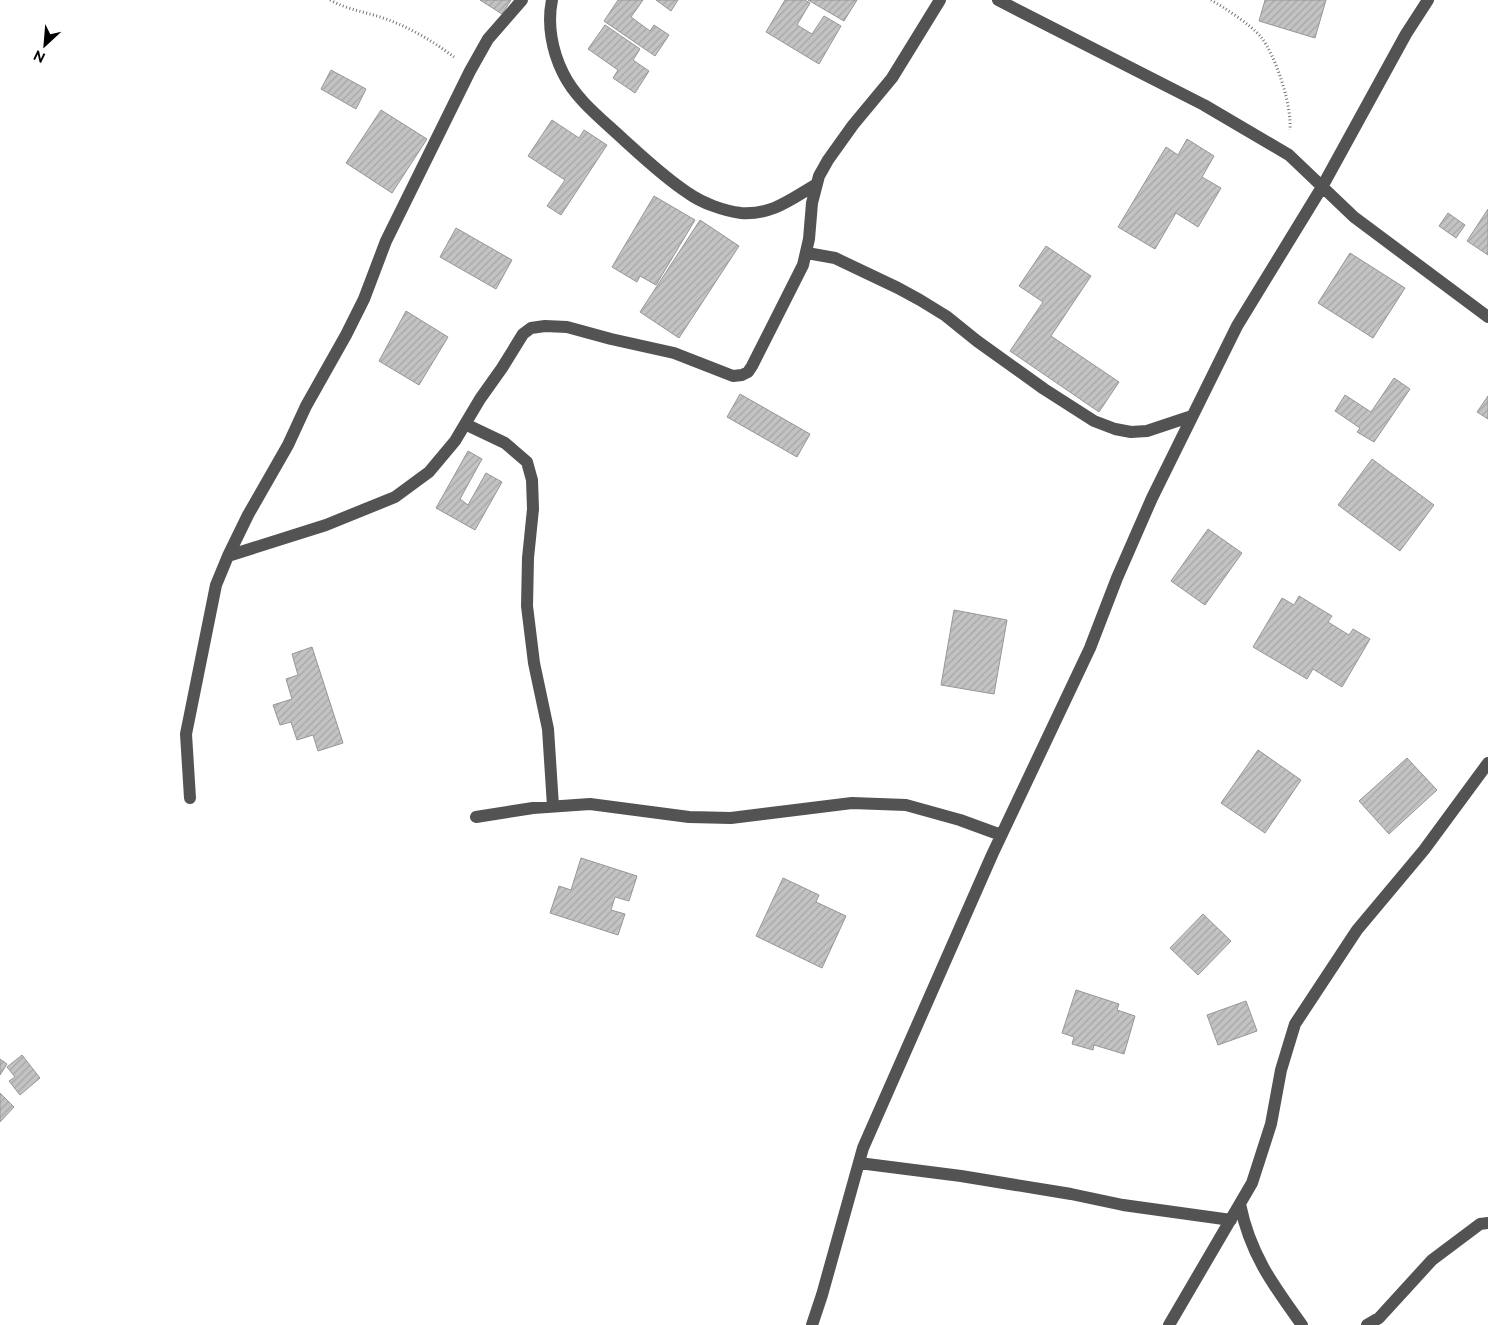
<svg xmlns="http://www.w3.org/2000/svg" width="1488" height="1325" font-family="Raleway,sans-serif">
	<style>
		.building { fill: url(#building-hatch); stroke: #979797 }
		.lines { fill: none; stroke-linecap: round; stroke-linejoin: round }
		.path { stroke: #757575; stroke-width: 3; stroke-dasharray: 1 2.5; stroke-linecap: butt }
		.minor { stroke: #535353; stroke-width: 12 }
	</style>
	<defs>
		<pattern id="building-hatch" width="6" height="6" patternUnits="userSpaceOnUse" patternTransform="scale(1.25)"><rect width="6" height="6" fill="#c3c3c3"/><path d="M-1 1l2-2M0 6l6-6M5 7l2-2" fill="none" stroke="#a6a6a6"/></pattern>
	</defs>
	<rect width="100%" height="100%" fill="#fff"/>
	<path class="building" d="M480 0H511L502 14Z
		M618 0H643L631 17 650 31 654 25 669 35 655 56 604 21Z
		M656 0H678L671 11Z
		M785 0H805L810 3 797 25 812 34 824 16 841 26 819 64 766 32Z
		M808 0H857L844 21Z
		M1265 0H1326L1315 38 1259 21Z
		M605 25 640 49 633 60 649 71 635 93 613 78 618 70 588 49Z
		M331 70 366 89 356 109 321 89Z
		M381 110 427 139 392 193 346 163Z
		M552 120 579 138 584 130 607 145 561 215 547 206 565 180 528 156Z
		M1187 139 1214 156 1202 177 1221 188 1198 227 1176 213 1155 249 1118 227 1166 147 1178 155Z
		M654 196 695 220 656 285 640 276 637 282 612 267Z
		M1488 209V255L1467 241Z
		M1448 213 1465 225 1456 238 1439 226Z
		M700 220 739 246 679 338 640 312Z
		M456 228 512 260 496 289 440 257Z
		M1046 246 1091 276 1051 336 1119 382 1099 412 1010 351 1043 302 1019 286Z
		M1350 253 1405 288 1373 338 1318 303Z
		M406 311 448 337 419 385 379 361Z
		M1394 378 1410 389 1374 442 1357 432 1360 428 1335 411 1345 395 1371 412Z
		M740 394 810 434 797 457 727 417Z
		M1488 396V419L1477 412Z
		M468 451 482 459 460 499 468 505 486 473 502 482 475 530 436 508Z
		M1372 459 1434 505 1400 551 1338 505Z
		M1208 529 1242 553 1205 605 1171 581Z
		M1299 596 1332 616 1328 622 1349 635 1353 629 1370 639 1342 687 1313 669 1307 679 1253 647 1282 598 1294 605Z
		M954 610 1007 620 994 694 941 685Z
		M312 647 343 743 318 751 313 735 297 740 291 722 280 725 273 705 292 699 286 679 298 675 292 654Z
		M1258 750 1301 780 1265 833 1221 803Z
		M1407 758 1437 790 1389 834 1359 801Z
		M581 858 637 876 629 901 615 897 611 910 625 914 618 935 550 913 559 886 571 890Z
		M783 878 819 895 816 902 846 916 822 968 756 936Z
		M1203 914 1231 941 1198 975 1170 948Z
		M1076 990 1119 1004 1117 1010 1135 1016 1124 1054 1094 1045 1093 1050 1072 1044 1074 1037 1062 1033Z
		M1246 1001 1257 1031 1218 1045 1207 1015Z
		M22 1055 40 1078 20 1095 9 1081 15 1077 7 1067Z
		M0 1059 7 1064 0 1075Z
		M0 1093 14 1107 0 1122Z"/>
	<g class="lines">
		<path class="path" d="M330 0C348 10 367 12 386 19 411 28 434 42 454 57
			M1211 0C1225 8 1251 25 1261 37 1276 56 1292 106 1290 130"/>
		<path class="minor" d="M552 0C547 24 552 51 563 73 576 100 603 120 624 140 645 159 665 178 688 193 702 203 724 211 741 213 773 215 791 199 817 184
			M998 0 1204 105 1289 155 1354 217 1488 317
			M807 253 835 258 898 288 920 300 946 316 977 341 1044 389 1094 421 1115 429 1131 432 1147 431 1192 416
			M465 424 505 443 527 462 532 480 533 509 528 558 527 606 534 663 548 729 553 806
			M228 556 326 525 395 497 429 472 455 441 480 399 502 368 523 334 531 328 545 326 567 327 611 339 674 353 733 376 742 375 748 372 752 366 803 265 809 239 812 203 819 176 828 160 853 125 892 78 940 0
			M190 798 186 734 216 585 228 556 248 515 288 445 306 406 346 335 364 299 386 241 470 71 488 39 522 0
			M476 817 533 808 590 804 689 817 731 818 852 803 906 805 960 820 1001 835
			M859 1163 961 1176 1071 1194 1123 1205 1231 1220
			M1240 1204C1250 1254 1273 1285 1302 1325
			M812 1325 822 1295 863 1148 992 855 1090 648 1117 578 1152 498 1237 326 1322 187 1406 34 1428 0
			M1169 1325 1252 1183 1271 1124 1281 1070 1295 1024 1357 930 1424 850 1488 763
			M1367 1325 1379 1318 1432 1260 1480 1224 1488 1223"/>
	</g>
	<g transform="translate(45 45) rotate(206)" stroke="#ffffff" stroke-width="4" paint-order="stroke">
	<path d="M0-4L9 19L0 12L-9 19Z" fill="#000000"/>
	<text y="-8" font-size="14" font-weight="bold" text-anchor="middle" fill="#000000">N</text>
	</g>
</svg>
